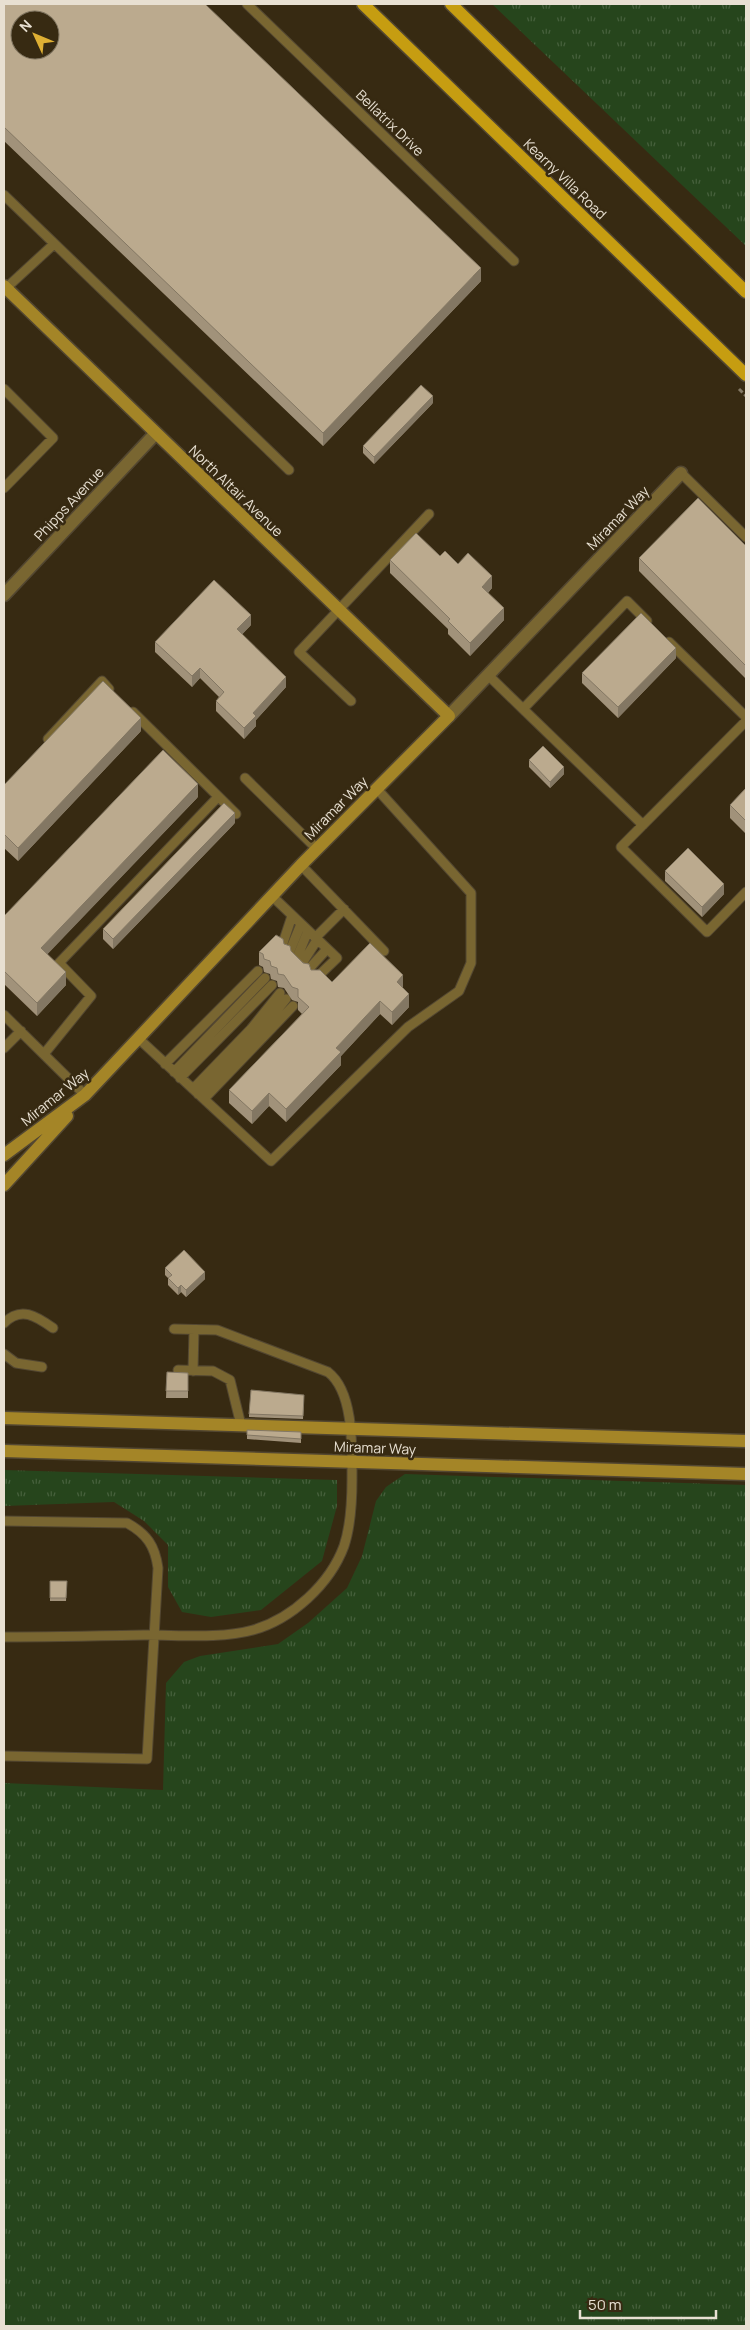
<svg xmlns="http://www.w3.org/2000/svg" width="750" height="2330" font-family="Manrope,sans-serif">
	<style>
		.grass { fill: url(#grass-tufts) }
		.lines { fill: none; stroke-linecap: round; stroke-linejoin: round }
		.lane-casing { stroke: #534731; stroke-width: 11 }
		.street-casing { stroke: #534731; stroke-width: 15 }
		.secondary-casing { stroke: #534731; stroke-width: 15 }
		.primary-casing { stroke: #534731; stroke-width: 15 }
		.path { stroke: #847965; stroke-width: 3; stroke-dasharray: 5 2.5; stroke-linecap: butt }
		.lane { stroke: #796631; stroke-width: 9 }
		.street { stroke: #796631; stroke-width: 12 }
		.secondary { stroke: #a48527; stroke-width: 12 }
		.primary { stroke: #c69d11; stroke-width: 12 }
		.wall { fill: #a1927a }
		.shaded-wall { fill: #837763 }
		.building { fill: #bbaa8e; stroke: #837763; fill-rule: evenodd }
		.labels { text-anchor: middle; stroke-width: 5; stroke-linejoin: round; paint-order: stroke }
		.street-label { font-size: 14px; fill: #e8e0d2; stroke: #372a12 }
	</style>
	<defs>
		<pattern id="grass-tufts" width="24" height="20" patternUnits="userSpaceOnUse" patternTransform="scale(1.25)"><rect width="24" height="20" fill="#26451c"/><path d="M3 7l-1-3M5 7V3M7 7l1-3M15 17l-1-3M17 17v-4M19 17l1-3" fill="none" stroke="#46603c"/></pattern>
	</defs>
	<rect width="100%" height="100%" fill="#372a12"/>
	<path class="grass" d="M492 4H746V246Z
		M4 1470 337 1480V1506L322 1561 261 1610 211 1617 182 1612 168 1587V1545L144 1521 114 1502 4 1506Z
		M405 1474 746 1485V2326H4V1783L163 1790 166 1683 184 1662 200 1656 278 1644 308 1623 347 1588 362 1556 376 1501 386 1487Z"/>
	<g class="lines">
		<defs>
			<path id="lane" d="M247 4 514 261
				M4 195 289 470
				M4 290 54 244
				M4 389 53 438 4 488
				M681 473 746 537
				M669 642 746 717
				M488 675 523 709
				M351 701 299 652 429 514
				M133 712 236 814
				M746 721 621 847 707 932 746 892
				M48 739 102 681 109 689
				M245 778 317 849
				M643 825 523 709 627 601 647 621
				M301 865 384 951
				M272 896 337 958 315 979
				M315 938 344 909
				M282 946 292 916
				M289 953 301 924
				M296 960 308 931
				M301 965 317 940
				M307 971 327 949
				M4 1015 85 1095
				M139 1039 271 1161 408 1027 459 991 471 963V893L377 789
				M4 1048 21 1031
				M44 1054 91 996 59 963 218 797
				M165 1064 258 971
				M174 1072 265 978
				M180 1078 272 985
				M193 1089 251 1029 280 993
				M198 1094 257 1035 286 999
				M204 1099 293 1006
				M4 1323C21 1306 36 1316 53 1328
				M4 1354 16 1363 42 1367
				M178 1370 213 1371 230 1380 241 1425
				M193 1371 194 1330
				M4 1521 127 1523C147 1534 155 1546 158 1568L147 1759 4 1756
				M4 1637C52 1637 99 1636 147 1635 180 1635 221 1639 253 1630 292 1619 330 1584 344 1546 351 1525 352 1500 352 1479 352 1447 354 1392 328 1372L217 1330 174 1329"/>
			<path id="street" d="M4 595 155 434
				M449 716 681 473"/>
			<path id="secondary" d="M4 286 449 716 301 865 85 1095 4 1155
				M4 1185 67 1116
				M4 1418 746 1441
				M4 1451 746 1474"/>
			<path id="primary" d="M363 4 746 375
				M451 4 746 292"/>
		</defs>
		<use href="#lane" class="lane-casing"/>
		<use href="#street" class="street-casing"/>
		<use href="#secondary" class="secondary-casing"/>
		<use href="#primary" class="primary-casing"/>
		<path class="path" d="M739 389 746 396"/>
		<use href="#lane" class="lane"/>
		<use href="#street" class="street"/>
		<use href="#secondary" class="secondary"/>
		<use href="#primary" class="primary"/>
	</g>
	<path class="wall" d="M4 4 481 281 323 446 4 141Z
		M433 403 374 464 363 453V446Z
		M746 546V679L639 571V558Z
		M440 556 492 588 488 593 504 620 470 656 448 634V629L390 573V560Z
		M251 625 242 634 286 687 256 720V726L244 739 216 711V701L219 697 200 678 192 687 155 652V642Z
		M676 658 618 718 582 683V673Z
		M141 731 18 861 4 848V785Z
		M529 760 564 774 550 788 529 767Z
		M746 788V834L730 818V805Z
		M198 797 47 954 66 985 37 1016 4 984V913L5 915Z
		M235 823 113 949 103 939V929Z
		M665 871 724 894 702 917 665 881Z
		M284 944 311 970 332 982 403 988 409 1007 392 1025 380 1014 341 1056V1065L286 1122 269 1106 252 1124 229 1103V1090L302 1014 298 1010V1002L292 1000 284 988 278 987 277 981 271 979 270 974 264 972 263 967 259 965V952Z
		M165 1268 205 1279 186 1297 181 1292 178 1295 168 1285V1278L165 1275Z
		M167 1372 188 1373V1398H166Z
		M304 1395 303 1419 249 1417V1414Z
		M247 1430 301 1432V1443L247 1439Z
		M50 1581H67L66 1601H50Z"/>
	<path class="shaded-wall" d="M481 268V281L323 446V433Z
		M433 396V403L374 464V457Z
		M492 576V588L482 599V587Z
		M504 608V620L470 656V643Z
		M251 615V625L237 640V629Z
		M676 648V658L618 718V707Z
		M200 668V678L192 687V676Z
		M286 677V687L256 720V726L244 739V728L253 713Z
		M141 718V731L18 861V848Z
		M564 767V774L550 788V782Z
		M198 784V797L41 961V948Z
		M235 813V823L113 949V939Z
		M724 884V894L702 917V907Z
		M66 972V985L37 1016V1003Z
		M403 975V988L397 995V982Z
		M409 994V1007L392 1025V1012Z
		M380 1001V1014L341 1056V1065L286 1122V1109L336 1048Z
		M269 1093V1106L252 1124V1111Z
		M205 1272V1279L186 1297V1290Z
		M181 1285V1292L178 1295V1288Z"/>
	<path class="building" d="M4 4H205L481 268 323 433 4 127ZM20 20H50V50H20Z
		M421 385 433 396 374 457 363 446Z
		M698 498 746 546V666L639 558Z
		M416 533 440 556 445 551 458 564 468 553 492 576 482 587 504 608 470 643 448 621 450 619 390 560Z
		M214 580 251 615 237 629 286 677 253 713 256 716 244 728 216 701 224 692 200 668 192 676 155 642Z
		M641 613 676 648 618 707 582 673Z
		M103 681 141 718 18 848 4 834V785Z
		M543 746 564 767 550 782 529 760Z
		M163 750 198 784 41 948 66 972 37 1003 4 971V913L5 915Z
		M746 788V821L730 805Z
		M224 803 235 813 113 939 103 929Z
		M688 848 724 884 702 907 665 871Z
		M276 935 283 939 284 944 290 946 291 951 303 963 309 964 311 970H320L332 982 370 943 403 975 397 982 409 994 392 1012 380 1001 336 1048 341 1052 286 1109 269 1093 252 1111 229 1090 309 1007 298 997V989L292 987 284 975 278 974 277 968 271 966 270 961 264 959 263 954 259 952Z
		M184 1250 205 1272 186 1290 181 1285 178 1288 168 1278 172 1275 165 1268Z
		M167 1372 188 1373V1391H166Z
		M251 1390 304 1395 303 1416 249 1414Z
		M247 1430 301 1432V1439L247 1435Z
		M50 1581H67L66 1598H50Z"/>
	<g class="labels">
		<g class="street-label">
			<text transform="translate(390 123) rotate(44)" y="5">Bellatrix Drive</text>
			<text transform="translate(565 179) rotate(44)" y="5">Kearny Villa Road</text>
			<text transform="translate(236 491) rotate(44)" y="5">North Altair Avenue</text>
			<text transform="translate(69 504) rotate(-47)" y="5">Phipps Avenue</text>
			<text transform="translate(618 518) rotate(-46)" y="5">Miramar Way</text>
			<text transform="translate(336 808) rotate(-45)" y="5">Miramar Way</text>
			<text transform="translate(55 1097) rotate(-39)" y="5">Miramar Way</text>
			<text transform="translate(375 1448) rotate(2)" y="5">Miramar Way</text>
		</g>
	</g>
	<rect width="750" height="2330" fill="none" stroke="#e8e0d2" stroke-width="10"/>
	<g transform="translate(35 35) rotate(314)"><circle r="24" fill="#372a12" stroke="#7e735f"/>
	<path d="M0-4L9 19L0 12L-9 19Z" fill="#dfb034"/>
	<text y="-8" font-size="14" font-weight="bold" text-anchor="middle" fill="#e8e0d2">N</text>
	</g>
	<path d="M580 2310v8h136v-8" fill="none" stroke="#e8e0d2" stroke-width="2.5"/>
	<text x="588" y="2310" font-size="15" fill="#e8e0d2" stroke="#372a12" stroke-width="4" paint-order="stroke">50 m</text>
</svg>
